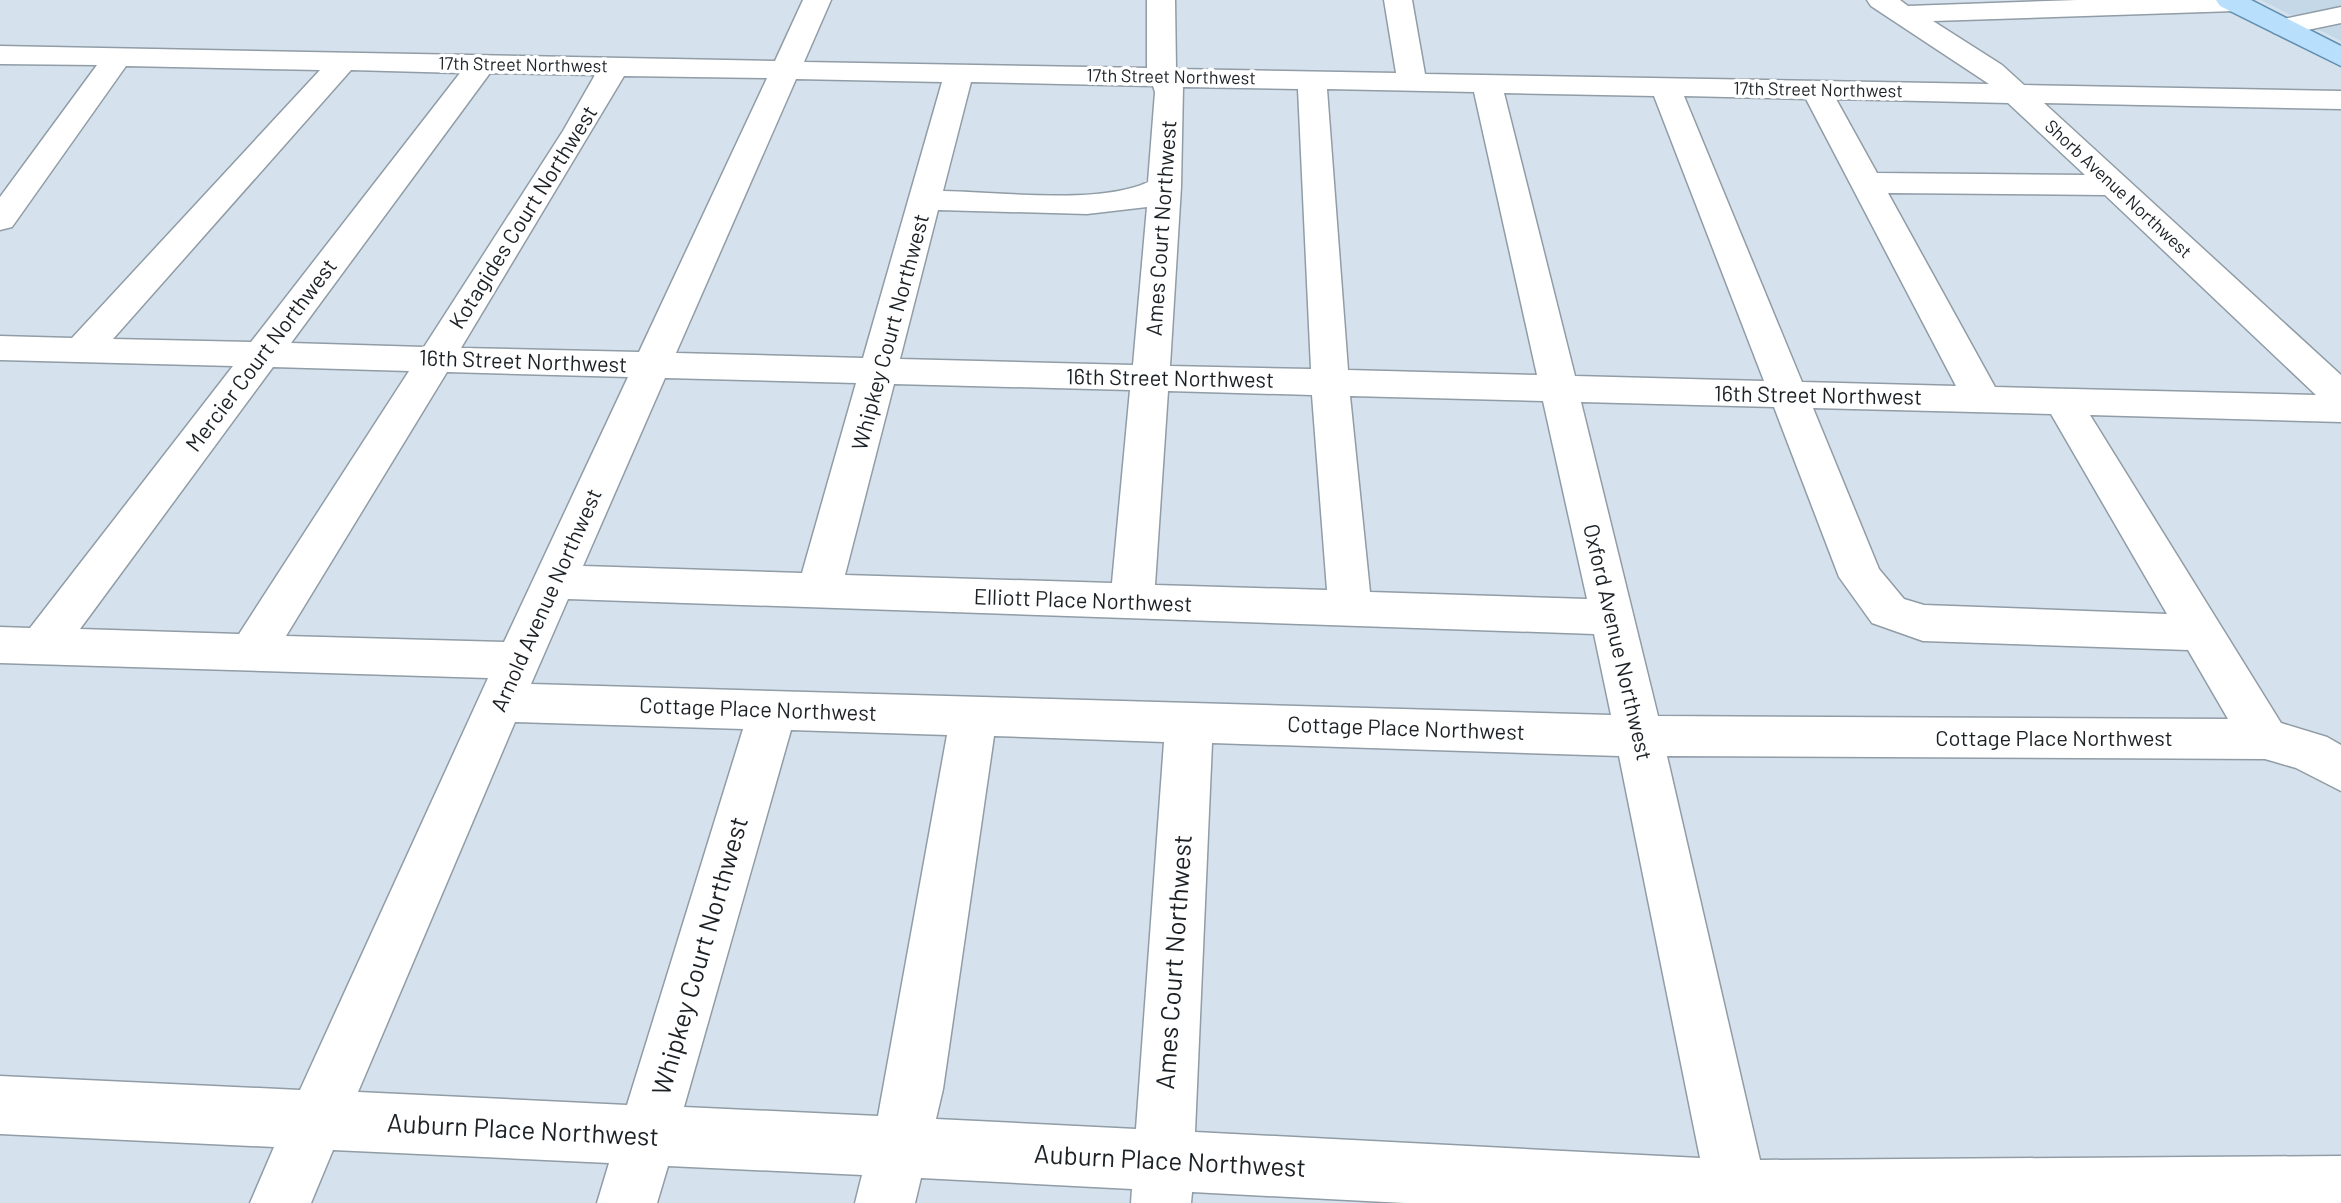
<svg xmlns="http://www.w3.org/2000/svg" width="2341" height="1203" font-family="Barlow,sans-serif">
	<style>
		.built { fill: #c4d8e7 }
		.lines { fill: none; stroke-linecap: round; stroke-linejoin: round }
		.minor-casing { stroke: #909ca6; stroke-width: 3 }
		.major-casing { stroke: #628faf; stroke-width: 3 }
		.minor { fill: #fff; fill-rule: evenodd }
		.major { fill: #b8dffc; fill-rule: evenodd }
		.labels { text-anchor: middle; stroke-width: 7; stroke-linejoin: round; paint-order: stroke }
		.far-street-label { font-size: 18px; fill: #1c2125; stroke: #fff }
		.street-label { font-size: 22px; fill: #1c2125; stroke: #fff }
		.near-street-label { font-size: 26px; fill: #1c2125; stroke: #fff }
	</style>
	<rect width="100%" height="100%" fill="#d5e2ed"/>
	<path class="built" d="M2261 0H2341V41Z"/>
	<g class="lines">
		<defs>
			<path id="minor" d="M803 0H831L804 62 1147 68V0H1175L1176 69 1396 73 1384 0H1412L1425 74 1989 84 1871 6 1867 0H1900L1908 6 2077 0H2247L2249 3 2245 9 2235 11 1933 21 2002 65 2024 85 2341 91V109L2044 103 2341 375V422L2090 415 2281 723 2327 737 2341 745V791L2296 768 2265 759 1667 756 1760 1160 2341 1156V1203H1405L1192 1192 1191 1203H1131L1132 1189 921 1178 915 1203H855L862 1175 668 1166 657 1203H597L609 1163 333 1150 311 1203H250L274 1147 0 1134V1076L300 1090 488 678 0 663V627L30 628 233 366 0 360V336L72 338 320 70 126 66 12 227 0 230V197L97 65 0 64V46L775 61ZM351 70 460 73 251 342 113 339ZM490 73 595 75 563 131 424 347 291 343ZM624 76 767 78 639 352 461 348ZM796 79 942 82 863 358 676 353ZM971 82 1153 86 1155 92 1148 182C1099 205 1000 192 943 191ZM1183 87 1298 89 1311 369 1170 366 1181 187ZM1327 89 1474 92 1537 375 1348 370ZM1504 93 1654 96 1764 381 1575 376ZM1684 96 1806 99 1956 386 1802 382ZM1836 99 2008 103 2085 175 1877 173ZM1888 193 2105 195 2316 395 1995 387ZM1147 207 1133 365 900 359 938 210 1087 214ZM273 367 409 371 239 634 80 629ZM447 372 628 377 504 642 286 636ZM665 378 856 383 802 573 583 566ZM894 384 1130 390 1112 583 845 575ZM1168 391 1312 395 1327 590 1155 585ZM1350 396 1543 401 1587 599 1370 592ZM1581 402 1774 407 1839 577 1872 623 1923 641 2188 650 2228 719 1658 716ZM1813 408 2051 414 2167 614 1924 605 1904 599 1879 569ZM568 599 1594 634 1611 715 531 684ZM515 722 743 729 627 1105 358 1092ZM791 730 947 735 878 1116 684 1107ZM994 736 1164 742 1136 1129 936 1119 943 1089ZM1212 743 1619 756 1700 1158 1195 1132Z
				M2341 7V23L2284 35 2274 33 2270 27 2274 21Z"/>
			<path id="major" d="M2216 0H2251L2341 46V66L2220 6Z"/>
		</defs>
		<use href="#minor" class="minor-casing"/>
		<use href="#major" class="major-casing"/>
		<use href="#minor" class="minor"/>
		<use href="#major" class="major"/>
	</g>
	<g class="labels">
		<g class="far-street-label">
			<text transform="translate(523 65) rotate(1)" y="6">17th Street Northwest</text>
			<text transform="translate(1171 77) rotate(1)" y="6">17th Street Northwest</text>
			<text transform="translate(1818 90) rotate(1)" y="6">17th Street Northwest</text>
			<text transform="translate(2118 189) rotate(43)" y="6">Shorb Avenue Northwest</text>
		</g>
		<g class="street-label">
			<text transform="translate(523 217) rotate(-58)" y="8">Kotagides Court Northwest</text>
			<text transform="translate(1161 228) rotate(-86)" y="8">Ames Court Northwest</text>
			<text transform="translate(890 332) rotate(-75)" y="8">Whipkey Court Northwest</text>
			<text transform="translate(261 355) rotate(-53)" y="8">Mercier Court Northwest</text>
			<text transform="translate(523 361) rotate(2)" y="8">16th Street Northwest</text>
			<text transform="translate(1170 378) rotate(1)" y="8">16th Street Northwest</text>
			<text transform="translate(1818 395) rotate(1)" y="8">16th Street Northwest</text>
			<text transform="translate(546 600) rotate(-66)" y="8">Arnold Avenue Northwest</text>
			<text transform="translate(1083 600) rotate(2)" y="8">Elliott Place Northwest</text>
			<text transform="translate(1618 642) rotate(77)" y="8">Oxford Avenue Northwest</text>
			<text transform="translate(758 709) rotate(2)" y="8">Cottage Place Northwest</text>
			<text transform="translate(1406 728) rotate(2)" y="8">Cottage Place Northwest</text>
			<text x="2054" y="746">Cottage Place Northwest</text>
		</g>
		<g class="near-street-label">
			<text transform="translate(700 956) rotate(-74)" y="9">Whipkey Court Northwest</text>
			<text transform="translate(1174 962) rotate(-86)" y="9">Ames Court Northwest</text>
			<text transform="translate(523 1130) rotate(3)" y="9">Auburn Place Northwest</text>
			<text transform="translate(1170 1161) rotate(3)" y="9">Auburn Place Northwest</text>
		</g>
	</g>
</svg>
